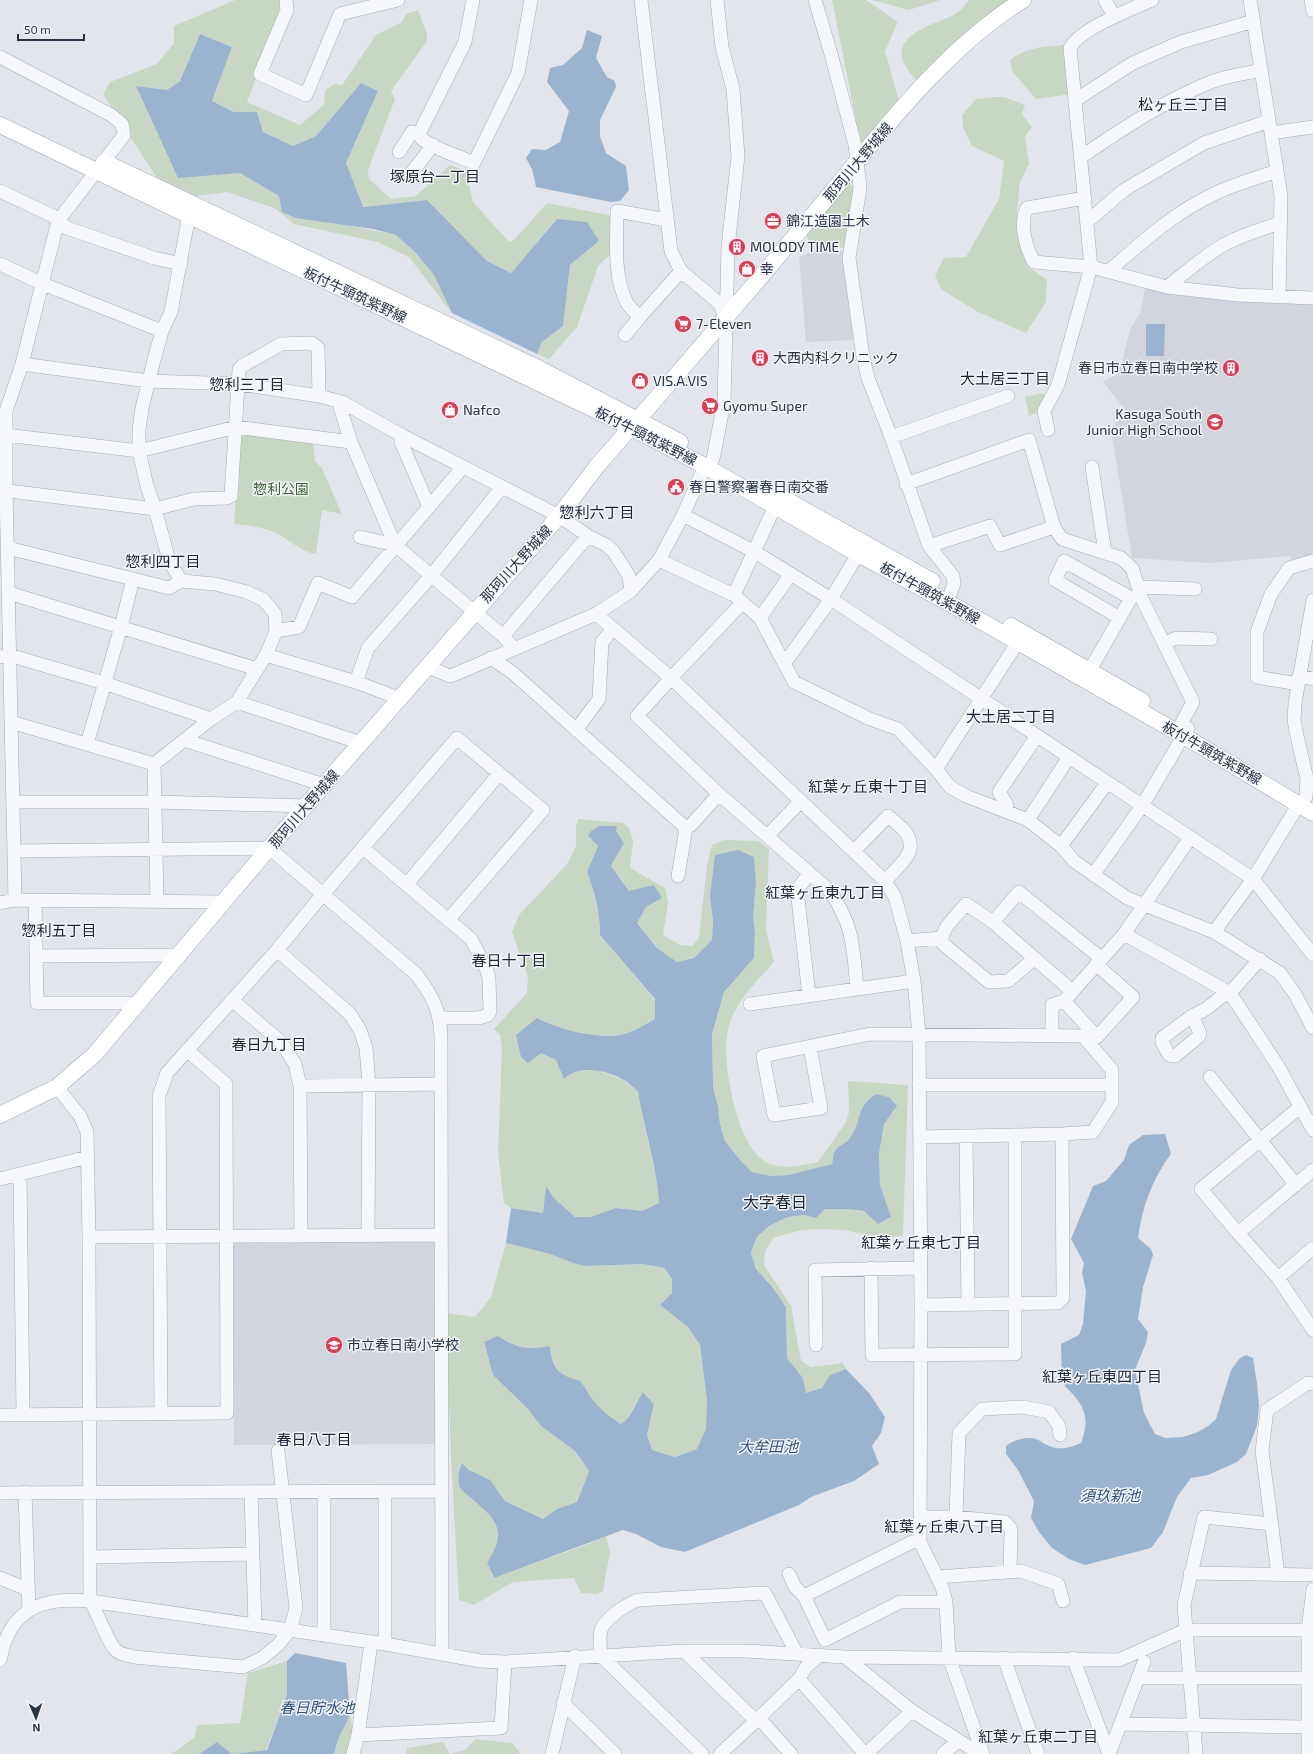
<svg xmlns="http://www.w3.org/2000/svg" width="1313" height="1754" font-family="'Exo 2','Noto Sans JP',sans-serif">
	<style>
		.built { fill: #d0d5de }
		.green { fill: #c8d7c3 }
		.water { fill: #9ab4cf }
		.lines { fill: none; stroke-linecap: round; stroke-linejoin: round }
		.minor-casing { stroke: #a6adb7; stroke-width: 14 }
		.major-casing { stroke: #a0aab9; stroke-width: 17 }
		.minor { stroke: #f6f7fa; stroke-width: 13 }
		.major { stroke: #fff; stroke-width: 16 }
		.labels { text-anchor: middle; stroke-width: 3; stroke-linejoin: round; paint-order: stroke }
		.street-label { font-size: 14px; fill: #283346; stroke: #f2f5f9 }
		.poi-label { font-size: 14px; fill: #283346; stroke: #f2f5f9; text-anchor: start }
		.park-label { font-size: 14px; fill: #3d6334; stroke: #f2f5f9 }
		.neighbourhood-label { font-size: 15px; fill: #1a2437; stroke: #f2f5f9 }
		.water-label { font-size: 15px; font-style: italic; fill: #2e527e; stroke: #f2f5f9 }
		.quarter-label { font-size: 16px; fill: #1a2437; stroke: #f2f5f9 }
	</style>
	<rect width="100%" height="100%" fill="#e2e6ec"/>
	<path class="built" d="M821 248 844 251 853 340 806 342 799 257Z
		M1145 288 1313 300V559L1292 562 1290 556 1211 563 1132 558 1111 430 1124 414V408L1103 382 1119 373 1130 330 1141 311Z
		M434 1240 435 1444 234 1445 232 1245 237 1241Z"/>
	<path class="green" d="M235 0H280L282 12 247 102 300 125 325 104 324 98 326 90 334 84 342 85 376 35 402 22 406 14 418 10 427 34V41L391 91 395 99 368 170 369 179 391 199 416 196 450 165 466 171 473 202 509 242 514 240 547 203 613 216 612 253 598 266 577 327 549 359 537 354 542 342 563 326 570 265 599 241 557 219 511 273 487 261 427 200 362 207 346 163 378 91 361 83 316 136 293 146 263 132 257 112H234L212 101 232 47 200 34 180 81 167 90 136 86 178 177 240 173 279 196 282 212 396 235 416 253 434 275 452 313 409 257 377 242 294 224 276 209 227 192 195 196 158 180 103 94 110 82 157 64 174 43V26Z
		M832 0H866L898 22 885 51 899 101 861 146Z
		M872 0H940L909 10Z
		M969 0H1014L919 81C912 78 909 71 905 65 889 35 935 24 954 15L961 10Z
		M1067 45 1072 94 1036 99 1012 71 1010 60C1028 46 1045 47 1067 45Z
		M994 97H1004L1025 105 1022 114 1032 127 1025 137 1029 164 1020 182 1017 211 1027 266 1047 280 1046 302 1026 333 978 312 941 289 935 275 944 258 966 257 999 199 1004 161 972 146 963 127 962 115 976 99Z
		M849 184 854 187 845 248 811 244 805 234Z
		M1042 393 1045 396 1037 413 1029 416 1025 397Z
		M240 434 313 443 315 461 322 468 342 514 322 510 316 554C302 552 292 542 280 535 267 528 250 525 234 524Z
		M579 819 623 823 629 828 633 841 630 868 665 888 668 902 663 935 680 945 692 946 699 938 707 865 712 845 725 840 758 841 769 849 766 930 774 962C757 982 734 1002 728 1030 721 1061 736 1142 764 1161 780 1171 801 1165 818 1162L846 1122 849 1112 848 1081 908 1085 903 1236 878 1238 845 1230 816 1229 797 1231 773 1238 765 1252 764 1265 791 1306 801 1361 811 1367 843 1363 846 1369 830 1375 822 1388 806 1394 803 1378 787 1358 786 1307 773 1288 756 1269 751 1253 757 1237 769 1226 788 1217 804 1215 816 1218 825 1209H846L864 1211 878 1224 891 1217 880 1185 879 1154 884 1124 894 1111 889 1097 876 1094C854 1108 863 1122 849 1139 839 1152 837 1143 832 1164L788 1175 771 1176 752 1172 740 1160 725 1141 720 1124 718 1106 713 1086 712 1034 724 992 754 958 755 933 753 916 756 884 714 877 710 896 713 921 712 940 694 958 677 962 657 948 637 923 646 907 662 898 629 891 611 866 624 843 588 836 598 846 587 872C595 893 600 912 600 935L655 1000V1019C643 1026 626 1036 612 1036 588 1036 558 1029 537 1018L541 1053 556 1060 570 1073 594 1069 624 1080 638 1092C643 1130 657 1165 659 1203L642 1211 616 1208 590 1217H575L554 1198 546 1186 543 1213 511 1208 504 1203 498 1153 502 1048 500 1035 494 1029 527 993 528 977 512 932 519 915 567 864 576 846V825Z
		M506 1243 550 1254 573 1263 585 1266 643 1264 664 1268 672 1279V1293L660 1305 688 1327 700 1345 707 1399 706 1429 698 1449 675 1457 652 1450 647 1435 654 1404 644 1392C635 1402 632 1416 621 1424 603 1412 591 1401 581 1381 559 1375 552 1369 550 1346 526 1350 519 1349 498 1336L484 1342 493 1375 528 1409 541 1426 575 1451 589 1471 577 1502 557 1509 543 1519 505 1501 490 1481 469 1470 462 1463 461 1489C487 1512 512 1526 487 1563L493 1578 588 1544 606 1536 610 1552 603 1591 597 1594 581 1593 574 1578 513 1582 474 1605 459 1600 451 1458 446 1313 475 1317 491 1297Z
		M287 1661V1695L266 1750 232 1754 217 1742 199 1754H172L194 1738 197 1725 240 1723 248 1673Z
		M350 1715 353 1731 348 1754H334L338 1739Z
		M475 1739 512 1743 520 1752 519 1754H406L407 1748 443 1742 450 1754 465 1750Z"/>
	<path class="water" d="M587 30 602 36 596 58 607 77 615 81 616 87 600 120V136L606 153 626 166 629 190 620 201 611 202 536 187 532 169 526 158 532 149 546 150 560 142 569 111 547 82 550 68 563 65 582 48Z
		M200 34 232 47 212 101 234 112H257L263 132 293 146 316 136 361 83 378 91 346 163 363 207 427 200 487 261 511 273 557 219 587 222 599 241 570 265 563 326 542 342 537 354 452 313 434 275 416 253 396 235 373 229 296 218 282 212 279 196 240 173 178 178 136 86 167 90 180 81Z
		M1146 324H1165L1164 356H1146Z
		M599 826H617L616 831 624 843 611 866 629 891 654 885 662 898 646 907 637 923 657 948 677 962 694 958 712 940 713 921 710 896 715 855 738 850 754 857 756 884 753 916 755 933 754 958 724 992 712 1034 713 1086 718 1106 720 1124 725 1141 740 1160 752 1172 771 1176 788 1175 832 1164C833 1160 833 1155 835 1151 837 1146 846 1144 849 1139 863 1122 854 1108 876 1094L889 1097 897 1106 884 1124 879 1154 880 1185 891 1217 878 1224 864 1211 846 1209H825L816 1218 804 1215 788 1217 769 1226 757 1237 751 1253 756 1269 773 1288 786 1307 787 1358 803 1378 806 1393 822 1388 830 1375 846 1369 869 1393 885 1417 881 1433 872 1446 879 1464 854 1481 811 1497 799 1505 685 1552 661 1547 636 1534 623 1530 494 1578 487 1563C508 1531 496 1519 471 1498 468 1495 462 1491 460 1487 457 1478 459 1471 462 1463L469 1470 490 1480 505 1501 543 1519 557 1509 577 1502 589 1471 575 1451 541 1426 528 1409 493 1375 484 1342 498 1336C519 1349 526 1350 550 1346 552 1369 558 1375 581 1381 591 1400 602 1412 621 1424 632 1417 636 1402 643 1392L654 1404 647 1435 652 1450 675 1457 697 1449 706 1429 707 1400 700 1345 688 1327 660 1305 672 1293V1279L664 1268 643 1264 585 1266 573 1263 550 1254 506 1243 511 1208 543 1213 546 1186 554 1198 575 1217H590L616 1208 642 1211 659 1203C657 1165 644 1130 638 1092 634 1088 629 1083 624 1080 607 1070 579 1064 564 1079L556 1060 541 1053 528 1063 521 1057 516 1035 537 1018C558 1029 587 1036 612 1036 626 1036 643 1026 655 1019V999L600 935C600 912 595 893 587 872L598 846 588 836 590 832Z
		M1165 1134 1171 1154C1152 1179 1142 1208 1138 1238L1151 1249 1153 1255 1143 1287 1138 1319 1148 1332 1146 1343 1135 1370 1144 1413 1155 1434 1165 1438 1183 1437 1198 1432 1208 1426 1216 1419 1231 1370 1240 1358 1246 1355 1253 1358 1257 1383 1259 1406 1257 1426 1246 1454 1237 1462 1208 1475 1191 1478 1177 1497 1163 1532 1151 1548 1085 1565 1069 1559 1052 1548 1039 1532 1031 1518 1034 1501 1018 1470 1006 1454V1446C1013 1440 1027 1436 1036 1439 1040 1440 1043 1444 1047 1445 1059 1451 1070 1448 1081 1443 1092 1414 1082 1403 1062 1383L1061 1344 1079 1335 1083 1324 1086 1291 1082 1273 1084 1263 1071 1239 1093 1186 1106 1181 1124 1160 1129 1145 1143 1135Z
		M295 1653 346 1663 350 1715 338 1739 334 1754H234L267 1750 287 1695V1661Z
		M217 1742 232 1754H199Z"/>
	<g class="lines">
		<defs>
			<path id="minor" d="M286 0 287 10 260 74 306 95 340 14 398 0
				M473 0 465 42 421 130C420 133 419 136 422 139 434 149 459 156 474 163L518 73 531 0
				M641 0 671 251 681 271 719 303 725 316
				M815 0 831 54 855 145 857 161 860 188 849 258 863 357 868 378 891 437 929 546 953 576 954 584 951 592
				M1105 0 1114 16
				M1250 0 1281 196 1279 296
				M1311 0 1313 11
				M0 57 111 115 122 124 124 135 58 221 22 364
				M1077 99 1133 63 1181 42 1254 21
				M1271 133 1313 127
				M399 152 412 132 420 135
				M1081 157C1122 129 1164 101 1211 82 1226 76 1245 74 1261 70
				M410 175 433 145
				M0 191 53 216 67 228 154 258 181 264
				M1085 198 1027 208C1019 223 1026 248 1034 262L1091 267 1167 287 1238 295 1313 298
				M667 220 617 211C617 241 613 276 627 303 630 308 636 313 640 317L681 271
				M1088 221 1124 190 1204 143 1269 121
				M0 264 43 284 162 331
				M1109 271C1142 242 1176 211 1216 193 1235 184 1257 178 1277 171
				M1167 287C1186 272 1204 256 1225 244 1242 235 1261 229 1280 223
				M625 335 640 317
				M342 402 340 407 351 442 395 545 503 636 514 648
				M1048 430 1044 411 1058 385 1091 267 1070 48C1080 29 1131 9 1152 0
				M6 435 139 451 236 427 351 442
				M403 436 401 442 429 507
				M891 437 1008 396
				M713 459 724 403 728 247 738 156 733 89 722 47 717 0
				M1092 467 1105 553
				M906 484 1029 440 1054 527 1000 545 990 526 929 546
				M0 490 155 509 194 499 227 498 231 496 239 369 242 366 281 344 312 343 318 348 319 396
				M683 515 755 552 831 599 1253 879 1313 955
				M1054 527 1062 539 1121 558 1132 568 1142 599 1193 702 1181 724
				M360 537 395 545
				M8 548 169 588 181 581
				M659 560 734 595 760 618 794 682 870 719 898 729 936 769 950 787 966 796 1028 820 1061 846 1074 861 1127 898 1214 932 1280 973 1295 994 1313 1028
				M1138 587 1195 589
				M9 593 257 669
				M734 595 775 506
				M742 603 671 678 637 716 719 794 830 891C854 927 853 947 857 989
				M596 614 671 678 885 881 895 897 907 941 914 981 919 1034 921 1305 920 1542 942 1587 946 1602 949 1657 983 1754
				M760 618 791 574
				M276 631 299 627 318 583 352 597 463 467
				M503 636 588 536
				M1164 644 1176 638 1211 639
				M266 655 356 682 401 699
				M0 657 9 655 104 683 211 719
				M491 658 513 673 686 828 691 825 719 794
				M784 664 831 599 863 546
				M428 667 450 676 458 673 596 614 631 591 659 560 683 515 705 466
				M1090 670 1131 598 1064 561 1055 580 1120 618
				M1299 676 1313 679
				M356 682 368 648 431 576 502 487
				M1298 684 1257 677V632L1271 594 1289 568 1313 561
				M237 702 361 743
				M11 722 154 764 157 900
				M576 730 599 699 602 642 613 629
				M184 740 324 785
				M87 744 121 627 133 579
				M154 764 211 719 237 702 266 655 276 631 275 614 264 600 247 592 215 584 181 581 169 560 155 509 147 486 139 451V429L142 408 154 360 162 331 171 312 189 215
				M936 769 1023 634
				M13 802H154L307 806
				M1006 811 1007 805 999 792 1037 736
				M1028 820 1069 757
				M768 835 801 801
				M1061 846 1107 783
				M363 848 471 939 486 968 489 978 490 1011 488 1015 479 1018H440
				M14 851 269 848 416 974C432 995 440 1010 441 1036L442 1653
				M854 851 888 816C893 820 897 824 902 828 923 850 900 864 885 881
				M809 874 797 890 809 996
				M1093 875 1142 806 1188 728
				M678 876 686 828
				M407 884 499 774
				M15 900 6 490V411L22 364 148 381 239 384 319 396 342 402 403 436 559 516 588 536 606 545 613 551 629 576 631 591
				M35 900 37 1003H139
				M0 903 15 900 224 902
				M993 922 1019 892 1102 959
				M1214 932 1253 879 1299 804 1306 797 1307 779 1297 736 1294 720 1295 703 1313 600
				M1124 934 1230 993 1278 1066 1313 1130
				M907 941 941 938
				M277 950 350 1014 360 1030 366 1048 369 1085 368 1236
				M36 956 181 955
				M1034 959 1008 981 989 982 942 943C940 929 958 914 966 904L993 922 1072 991
				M232 1000 282 1043 295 1064 300 1086 301 1236
				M1064 1001 1097 1037 1133 997 1096 964
				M750 1004 914 981
				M1192 1016 1200 1033 1198 1037 1175 1056 1169 1055 1162 1042V1038L1192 1016 1206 1009 1221 997 1230 993 1260 959
				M1052 1036V1005L1064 1001 1124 934 1190 838
				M810 1047 821 1108 774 1115 763 1056 870 1034 1083 1036 1112 1070V1102L1093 1132 1062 1134
				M1210 1077 1296 1185
				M919 1085H1112
				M300 1086 440 1084
				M57 1087 80 1116 87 1132 89 1237 90 1601C99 1615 105 1636 114 1648 118 1654 127 1655 134 1657L243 1667 262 1658 278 1645 290 1630 296 1608 278 1451
				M966 1136 968 1305
				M920 1137 1062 1134 1063 1298 1058 1303 921 1305
				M1313 1170 1238 1233 1278 1278 1313 1330
				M20 1174 23 1414
				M0 1179 88 1157
				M1238 1233 1201 1189 1300 1107
				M89 1237 441 1235
				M871 1268 872 1355 1015 1354V1135
				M1278 1278 1313 1248
				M816 1345 815 1270 920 1268
				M161 1413 159 1096 167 1073 277 950 323 894 457 738 543 810 449 919
				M0 1415 227 1413 226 1084 187 1050
				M385 1491V1644
				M25 1492 29 1610
				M251 1492 255 1625
				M324 1492V1636
				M0 1493 442 1491
				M921 1517H956L1005 1522 1011 1529 1010 1571
				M956 1517 959 1433 982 1409 1023 1407 1049 1412 1059 1426 1060 1435
				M920 1542H912L804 1596 825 1640 900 1602H946
				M90 1557 253 1554
				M1190 1573 1313 1575
				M789 1574 795 1587 804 1596
				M1278 1574 1262 1451 1267 1410 1308 1383 1313 1384
				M937 1577 1021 1571 1058 1584 1063 1601
				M0 1578 27 1589
				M684 1651 753 1718H759L791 1754
				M845 1657 912 1711 980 1754
				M1004 1658 1038 1754
				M1073 1658 1109 1754
				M0 1660C2 1653 3 1645 6 1639 21 1602 55 1598 90 1601L385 1644 481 1661 505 1662 684 1651H746L845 1657 1119 1660 1186 1630H1308
				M1138 1678H1309
				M799 1679 865 1754
				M563 1703 615 1754
				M1121 1724 1308 1727
				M358 1735 501 1728 505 1662
				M353 1754 358 1735 371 1643
				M552 1754 575 1656
				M702 1754 600 1655C601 1648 599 1637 601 1630 605 1618 627 1604 638 1600L765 1593 797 1654
				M720 1754 759 1718 799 1679 806 1667 819 1656
				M866 1754 912 1711
				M943 1754 958 1741
				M1109 1754 1144 1662
				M1196 1754 1184 1605 1204 1517 1272 1524
				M1308 1754V1630L1313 1589"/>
			<path id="major" d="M0 125 614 419 705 466 858 554 949 603 1184 736 1313 813
				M104 162 538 368 680 442
				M774 493 932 581
				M1011 626 1142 701
				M0 1115 57 1087 95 1054 269 848 559 516 597 466C671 382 745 296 817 210 877 138 942 50 1023 0"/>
		</defs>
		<use href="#minor" class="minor-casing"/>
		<use href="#major" class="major-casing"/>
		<use href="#minor" class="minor"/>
		<use href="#major" class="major"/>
	</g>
	<defs>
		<symbol id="office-disc" viewBox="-11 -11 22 22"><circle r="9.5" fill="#db3d55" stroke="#f2f5f9"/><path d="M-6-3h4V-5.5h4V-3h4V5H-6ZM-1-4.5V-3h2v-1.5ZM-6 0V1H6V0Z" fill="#fff"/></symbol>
		<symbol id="building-disc" viewBox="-11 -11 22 22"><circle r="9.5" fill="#db3d55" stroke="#f2f5f9"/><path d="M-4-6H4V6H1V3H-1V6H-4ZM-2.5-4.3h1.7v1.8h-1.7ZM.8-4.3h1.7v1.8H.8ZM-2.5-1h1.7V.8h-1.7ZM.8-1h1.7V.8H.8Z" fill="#fff"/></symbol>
		<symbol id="shop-disc" viewBox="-11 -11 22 22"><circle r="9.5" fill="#db3d55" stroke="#f2f5f9"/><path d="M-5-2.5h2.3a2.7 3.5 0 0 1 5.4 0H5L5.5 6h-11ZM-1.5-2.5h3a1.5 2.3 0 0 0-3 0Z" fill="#fff"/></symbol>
		<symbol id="supermarket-disc" viewBox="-11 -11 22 22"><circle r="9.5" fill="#db3d55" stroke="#f2f5f9"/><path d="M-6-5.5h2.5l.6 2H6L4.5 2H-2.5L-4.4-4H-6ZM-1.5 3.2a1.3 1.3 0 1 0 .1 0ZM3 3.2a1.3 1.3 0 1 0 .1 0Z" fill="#fff"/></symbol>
		<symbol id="school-disc" viewBox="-11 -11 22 22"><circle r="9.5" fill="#db3d55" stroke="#f2f5f9"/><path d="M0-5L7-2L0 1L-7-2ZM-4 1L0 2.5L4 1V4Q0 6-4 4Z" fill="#fff"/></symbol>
		<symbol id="civic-disc" viewBox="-11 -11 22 22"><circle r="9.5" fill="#db3d55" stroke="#f2f5f9"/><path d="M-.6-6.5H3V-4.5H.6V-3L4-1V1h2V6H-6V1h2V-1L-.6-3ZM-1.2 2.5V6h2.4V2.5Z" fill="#fff"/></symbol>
	</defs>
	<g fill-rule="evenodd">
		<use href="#office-disc" x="763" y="211" width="20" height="20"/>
		<use href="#building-disc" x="727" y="237" width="20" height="20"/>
		<use href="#shop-disc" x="737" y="259" width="20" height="20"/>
		<use href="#supermarket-disc" x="673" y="314" width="20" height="20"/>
		<use href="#building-disc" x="750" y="348" width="20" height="20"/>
		<use href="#building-disc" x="1221" y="358" width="20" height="20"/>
		<use href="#shop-disc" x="630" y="371" width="20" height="20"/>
		<use href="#supermarket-disc" x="700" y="396" width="20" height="20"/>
		<use href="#shop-disc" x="440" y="400" width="20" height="20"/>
		<use href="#school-disc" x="1205" y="412" width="20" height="20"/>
		<use href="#civic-disc" x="666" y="477" width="20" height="20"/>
		<use href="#school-disc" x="324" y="1335" width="20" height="20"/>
	</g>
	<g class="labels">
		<g class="street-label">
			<text transform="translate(858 162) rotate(-50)" y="5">那珂川大野城線</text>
			<text transform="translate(355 295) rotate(25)" y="5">板付牛頸筑紫野線</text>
			<text transform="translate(646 436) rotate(27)" y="5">板付牛頸筑紫野線</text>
			<text transform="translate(516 564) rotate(-48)" y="5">那珂川大野城線</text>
			<text transform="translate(930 593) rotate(29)" y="5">板付牛頸筑紫野線</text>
			<text transform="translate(1212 753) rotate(30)" y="5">板付牛頸筑紫野線</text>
			<text transform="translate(304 809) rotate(-49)" y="5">那珂川大野城線</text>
		</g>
		<g class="poi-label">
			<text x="786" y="226">錦江造園土木</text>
			<text x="750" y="252">MOLODY TIME</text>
			<text x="760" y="274">幸</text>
			<text x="696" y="329">7-Eleven</text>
			<text x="773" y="363">大西内科クリニック</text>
			<text x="1218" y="373" text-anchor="end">春日市立春日南中学校</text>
			<text x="653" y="386">VIS.A.VIS</text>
			<text x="723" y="411">Gyomu Super</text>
			<text x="463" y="415">Nafco</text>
			<text x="1202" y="419" text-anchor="end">Kasuga South<tspan x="1202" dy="16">Junior High School</tspan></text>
			<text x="689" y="492">春日警察署春日南交番</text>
			<text x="347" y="1350">市立春日南小学校</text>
		</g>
		<g class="park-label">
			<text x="281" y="494">惣利公園</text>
		</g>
		<g class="neighbourhood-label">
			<text x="1183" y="110">松ヶ丘三丁目</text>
			<text x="435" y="182">塚原台一丁目</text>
			<text x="1005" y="384">大土居三丁目</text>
			<text x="247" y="390">惣利三丁目</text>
			<text x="597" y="518">惣利六丁目</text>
			<text x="163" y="567">惣利四丁目</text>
			<text x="1011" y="722">大土居二丁目</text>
			<text x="868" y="792">紅葉ヶ丘東十丁目</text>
			<text x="825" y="898">紅葉ヶ丘東九丁目</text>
			<text x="59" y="936">惣利五丁目</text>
			<text x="509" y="966">春日十丁目</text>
			<text x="269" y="1050">春日九丁目</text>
			<text x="921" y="1248">紅葉ヶ丘東七丁目</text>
			<text x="1102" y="1382">紅葉ヶ丘東四丁目</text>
			<text x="314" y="1445">春日八丁目</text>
			<text x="944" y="1532">紅葉ヶ丘東八丁目</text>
			<text x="1038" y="1742">紅葉ヶ丘東二丁目</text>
		</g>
		<g class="water-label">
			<text x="768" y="1452">大牟田池</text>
			<text x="1110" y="1501">須玖新池</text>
			<text x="317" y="1713">春日貯水池</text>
		</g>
		<g class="quarter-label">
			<text x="775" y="1208">大字春日</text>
		</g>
	</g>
	<g transform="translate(36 1718) rotate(178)" stroke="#f2f5f9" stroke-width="3" paint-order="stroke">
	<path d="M0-3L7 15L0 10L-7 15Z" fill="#283346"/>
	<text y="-6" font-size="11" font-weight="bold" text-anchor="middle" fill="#283346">N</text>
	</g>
	<path d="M18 34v6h66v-6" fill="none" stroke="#283346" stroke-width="2"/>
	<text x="24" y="34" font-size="12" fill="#283346" stroke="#f2f5f9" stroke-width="3" paint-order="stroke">50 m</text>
</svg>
